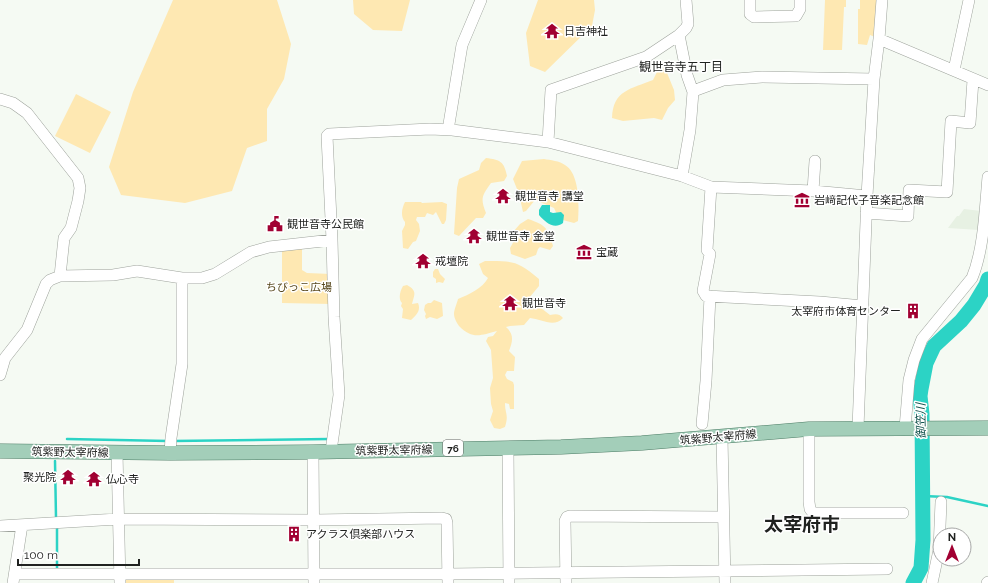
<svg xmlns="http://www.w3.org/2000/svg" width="988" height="583" font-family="Raleway,'Noto Sans JP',sans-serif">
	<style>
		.built { fill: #e7f1e3 }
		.green { fill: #fee8b2 }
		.water { fill: #2cd3c5 }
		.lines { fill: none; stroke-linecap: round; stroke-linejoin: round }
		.stream { stroke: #2cd3c5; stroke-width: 2.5 }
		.river { stroke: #2cd3c5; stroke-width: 15 }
		.minor-casing { stroke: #9ea39c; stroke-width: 12 }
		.major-casing { stroke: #4d7d66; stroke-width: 15 }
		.minor { stroke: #fff; stroke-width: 11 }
		.major { stroke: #a3ceb9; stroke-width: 14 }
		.labels { text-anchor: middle; stroke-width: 3; stroke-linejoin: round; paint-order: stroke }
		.shield { fill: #fff; stroke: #636463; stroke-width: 1 }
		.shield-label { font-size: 10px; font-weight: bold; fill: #202220 }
		.poi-label { font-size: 11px; fill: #202220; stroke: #fff; text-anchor: start }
		.park-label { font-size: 11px; fill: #58481d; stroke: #fff }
		.street-label { font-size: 11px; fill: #202220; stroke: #fff }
		.neighbourhood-label { font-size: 12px; fill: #202220; stroke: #fff }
		.water-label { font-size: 12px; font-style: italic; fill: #13544e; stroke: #fff }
		.town-label { font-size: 19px; font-weight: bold; fill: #202220; stroke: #fff }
	</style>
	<rect width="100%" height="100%" fill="#f5faf3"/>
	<path class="built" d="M964 209 981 211 979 230 948 228 957 216H959Z"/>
	<path class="green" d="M173 0H277L291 44 284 79 267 109V141L247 148 232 191 185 203 121 195 109 167 133 92Z
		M353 0H410L402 31 373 30 354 14Z
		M538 0H594L595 10 592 26 545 72 530 66 526 33Z
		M825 0H846V7H844L842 50H823Z
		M860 0H877L875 37 870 35 867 45 858 44V9H860Z
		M665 68 674 90 675 100 668 108 662 120 654 118 623 121 612 118C613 90 631 89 653 80L657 72Z
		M76 94 111 112 90 153 55 136Z
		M486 158C500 160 504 161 507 176L504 181 491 183C482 196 480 198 486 213L483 218H476L459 236 454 234 457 188 459 179 479 170 481 163Z
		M544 159C550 160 560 161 565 165 580 174 579 206 578 221L574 223 559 219 554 208 535 200 526 211 523 212 519 194 513 179 522 161Z
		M405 202H421L422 203 442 202 447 204 446 220 444 224H442L436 212 433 215 427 213 425 217H417L416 220 419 224 420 231 416 241 413 242 408 249 403 248 402 231 405 225V222C400 216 402 208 405 202Z
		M528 219C546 225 548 228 553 246L550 250 540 247 538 249 536 255 525 259 511 254 510 248 514 241 513 232 520 224Z
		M302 247V270L307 273 331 274V304L282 303V249Z
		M485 261C512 261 517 260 539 279V286L529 298 524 300 525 304 533 308H541L550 315C555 314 559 313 563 318 554 328 541 319 530 318L524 325 510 326 506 327C514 334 513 341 509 351L515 357 514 371H507L505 375 507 379 513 382 514 385V409H510L509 404 505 403C505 414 509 414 505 427L500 429 494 428 490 420 493 411 491 404 490 388 493 378 491 350 486 341 488 337 493 336 497 331C481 335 473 340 459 326 457 323 454 318 454 314 454 310 457 303 458 299 468 295 483 288 488 278L483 274 479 264Z
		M435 269H438L440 274 445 279 443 283 439 282 436 283V279L433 277V272Z
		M407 285C418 291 414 295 412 304L418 303C421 310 417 315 411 320L402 318 403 309 401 306 402 303C398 299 400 291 403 286Z
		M434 300 442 303 443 316 437 319 430 317 426 319 425 316 426 314 424 310 425 305 428 303H431Z
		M128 577H174V583H123V581Z"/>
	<path class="water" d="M542 205H550V212L553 213 561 212 564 215 563 223C554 230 545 222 539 215V210Z"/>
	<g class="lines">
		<path class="stream" d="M67 439 168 441
			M173 441 329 439
			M55 461 56 518
			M923 496 947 497 988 506
			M57 526V570"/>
		<path class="river" d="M913 583 921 568 923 540 922 414 920 396 921 389 926 363 934 346 961 321 974 305 986 285 988 279"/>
		<defs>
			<path id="minor" d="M750 0V14L754 17 796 16 800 9V0
				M679 35 686 28 688 24 686 0
				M879 39 988 85
				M954 70 969 0
				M0 99 13 103 27 113 78 178 80 188 78 201 71 228 64 238 60 276
				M448 130 462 45 481 0
				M548 142 551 90 646 57 679 35 687 75 693 92
				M682 176 690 130 693 92 696 90 723 80 762 77 874 79
				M711 187 707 250 710 254 703 291 706 296 820 302 863 306
				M813 191 815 161
				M866 213 908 216 909 190 947 192 951 121 970 123 973 80
				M0 375 5 358 27 330 46 284 50 280 60 276 113 275 137 271 182 278H202L215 274 251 252 269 247 332 240 327 136 329 134 430 129 452 130 548 142 682 176 711 187 813 191 867 196
				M702 424 706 381 710 296
				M858 428 867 196 874 79 879 39 882 0
				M905 428 909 380 914 360 922 339 972 278C984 249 985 209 988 177
				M809 429V502L810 509 813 513H903
				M722 437 725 583
				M508 448 509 583
				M331 451 339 395 334 317 332 240
				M117 452 120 583
				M313 452 314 583
				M170 453 171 438 182 364V278
				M0 526 118 519 314 520 442 518 446 519 447 523 448 583
				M15 574H448L887 569
				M13 583 22 525
				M566 583 565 521 567 517 570 516 723 517
				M932 583 939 550 941 502
				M987 583 988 582"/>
			<path id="major" d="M0 451 170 453 313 452 561 447 642 443 809 429 988 428"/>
		</defs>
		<use href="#minor" class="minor-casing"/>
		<use href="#major" class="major-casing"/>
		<use href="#minor" class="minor"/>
		<use href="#major" class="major"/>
	</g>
	<defs>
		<symbol id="temple-bare" viewBox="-9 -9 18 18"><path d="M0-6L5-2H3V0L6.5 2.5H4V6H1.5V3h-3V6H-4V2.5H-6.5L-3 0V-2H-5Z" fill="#a10032" stroke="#fff" stroke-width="2.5" paint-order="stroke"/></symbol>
		<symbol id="museum-bare" viewBox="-9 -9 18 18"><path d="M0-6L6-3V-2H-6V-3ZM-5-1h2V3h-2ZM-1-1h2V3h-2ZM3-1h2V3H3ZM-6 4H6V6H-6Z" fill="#a10032" stroke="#fff" stroke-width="2.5" paint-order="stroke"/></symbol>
		<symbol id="civic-bare" viewBox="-9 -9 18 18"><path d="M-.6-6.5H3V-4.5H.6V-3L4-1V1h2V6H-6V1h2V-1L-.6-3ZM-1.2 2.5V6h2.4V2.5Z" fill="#a10032" stroke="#fff" stroke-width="2.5" paint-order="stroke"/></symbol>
		<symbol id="building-bare" viewBox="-9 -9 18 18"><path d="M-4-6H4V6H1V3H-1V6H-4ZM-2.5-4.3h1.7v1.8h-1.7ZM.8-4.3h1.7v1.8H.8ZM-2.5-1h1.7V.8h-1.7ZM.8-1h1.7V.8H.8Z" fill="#a10032" stroke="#fff" stroke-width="2.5" paint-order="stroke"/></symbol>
	</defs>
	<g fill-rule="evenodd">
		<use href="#temple-bare" x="541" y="20" width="22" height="22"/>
		<use href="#temple-bare" x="492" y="185" width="22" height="22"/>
		<use href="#museum-bare" x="791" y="189" width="22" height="22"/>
		<use href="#civic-bare" x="264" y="213" width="22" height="22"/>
		<use href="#temple-bare" x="463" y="225" width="22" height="22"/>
		<use href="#museum-bare" x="573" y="241" width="22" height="22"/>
		<use href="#temple-bare" x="412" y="250" width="22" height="22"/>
		<use href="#temple-bare" x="499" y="292" width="22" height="22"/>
		<use href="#building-bare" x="902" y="300" width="22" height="22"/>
		<use href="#temple-bare" x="57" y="466" width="22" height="22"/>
		<use href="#temple-bare" x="83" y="468" width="22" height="22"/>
		<use href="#building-bare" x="283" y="523" width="22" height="22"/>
	</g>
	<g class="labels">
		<rect class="shield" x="443" y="440" width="20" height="16" rx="3"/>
		<g class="shield-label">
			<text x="453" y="452">76</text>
		</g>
		<g class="poi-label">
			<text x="564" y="35">日吉神社</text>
			<text x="515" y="200">観世音寺 講堂</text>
			<text x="814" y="204">岩﨑記代子音楽記念館</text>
			<text x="287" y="228">観世音寺公民館</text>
			<text x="486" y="240">観世音寺 金堂</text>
			<text x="596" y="256">宝蔵</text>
			<text x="435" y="265">戒壇院</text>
			<text x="522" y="307">観世音寺</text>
			<text x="901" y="315" text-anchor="end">太宰府市体育センター</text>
			<text x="56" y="481" text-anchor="end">聚光院</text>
			<text x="106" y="483">仏心寺</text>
			<text x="306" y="538">アクラス倶楽部ハウス</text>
		</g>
		<g class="park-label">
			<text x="299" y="291">ちびっこ広場</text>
		</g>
		<g class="street-label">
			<text transform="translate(718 437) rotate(-5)" y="4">筑紫野太宰府線</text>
			<text transform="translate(394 450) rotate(-1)" y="4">筑紫野太宰府線</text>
			<text transform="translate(70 452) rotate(1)" y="4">筑紫野太宰府線</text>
		</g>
		<g class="neighbourhood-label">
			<text x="681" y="71">観世音寺五丁目</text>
		</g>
		<g class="water-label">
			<text transform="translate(921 421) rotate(-91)" y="4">御笠川</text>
		</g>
		<g class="town-label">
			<text x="802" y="531">太宰府市</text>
		</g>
	</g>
	<g transform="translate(952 547)"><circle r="19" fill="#ffffff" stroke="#a6a7a6"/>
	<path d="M0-3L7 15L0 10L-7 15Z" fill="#a10032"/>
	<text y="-6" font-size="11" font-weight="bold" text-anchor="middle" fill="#202220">N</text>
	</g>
	<path d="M18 559v6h121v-6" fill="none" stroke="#202220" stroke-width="2"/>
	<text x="24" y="559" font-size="12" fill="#202220" stroke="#ffffff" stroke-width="3" paint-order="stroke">100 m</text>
</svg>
